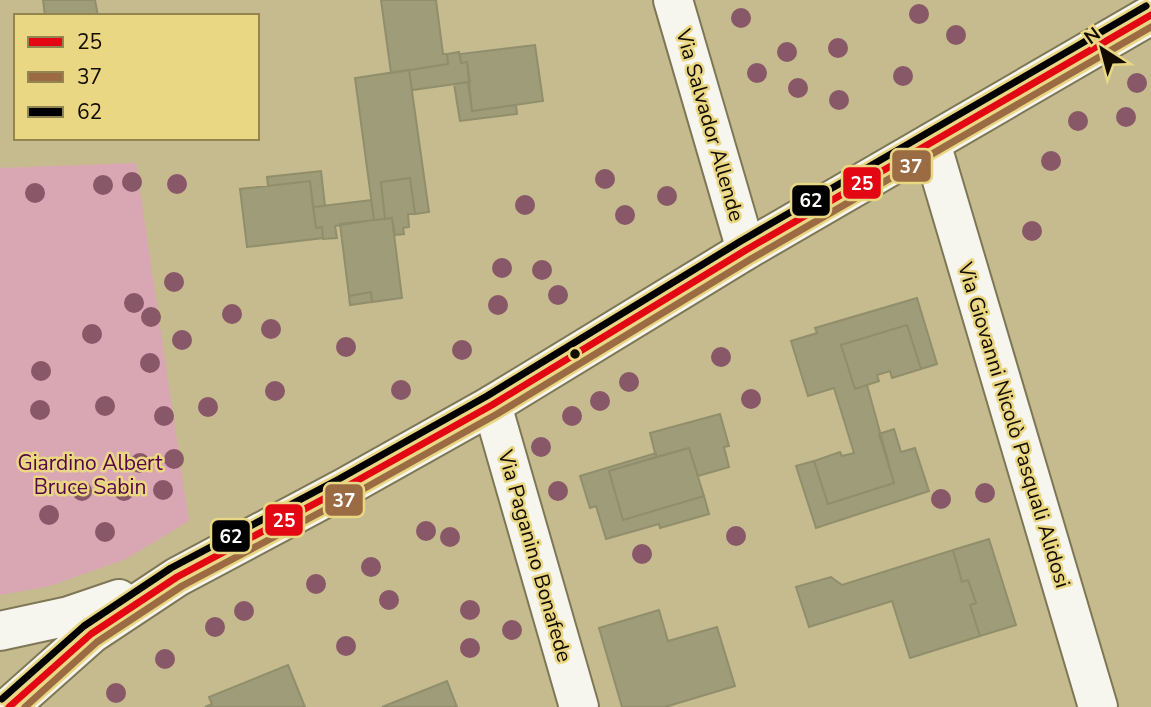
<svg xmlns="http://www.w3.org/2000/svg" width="1151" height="707" font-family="'Nunito Sans',sans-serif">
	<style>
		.green { fill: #d9a7b4 }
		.building { fill: #9e9c79; stroke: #908e6b; stroke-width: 2 }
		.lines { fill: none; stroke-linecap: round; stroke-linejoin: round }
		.street-casing { stroke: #7e7756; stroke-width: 42 }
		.secondary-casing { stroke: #7e7756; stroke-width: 42 }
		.street { stroke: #f6f5ee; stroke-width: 38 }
		.secondary { stroke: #f6f5ee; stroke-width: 38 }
		.bus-1-casing { stroke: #ead784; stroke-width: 12 }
		.bus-2-casing { stroke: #ead784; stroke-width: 12 }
		.bus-3-casing { stroke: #ead784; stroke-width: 12 }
		.bus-1 { stroke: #e30613; stroke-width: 7 }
		.bus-2 { stroke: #9b6c43; stroke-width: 7 }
		.bus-3 { stroke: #000; stroke-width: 7 }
		.tree { fill: #885768 }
		.bus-dot { fill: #110b00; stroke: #ead784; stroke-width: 2.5 }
		.labels { text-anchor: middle; stroke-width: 5; stroke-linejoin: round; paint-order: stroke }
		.street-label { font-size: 21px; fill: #110b00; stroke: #ead784 }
		.park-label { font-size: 21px; fill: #560549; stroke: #ead784 }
		.line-badge { stroke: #ead784; stroke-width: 2.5 }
		.badge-label { font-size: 19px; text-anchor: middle; font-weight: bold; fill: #fff }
	</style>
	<rect width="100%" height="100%" fill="#c5bb8e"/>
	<path class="green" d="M136 163 189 521 126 559 50 586 0 595V168Z"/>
	<path class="building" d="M43 0H95L98 16H45Z
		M381 0H436L443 54H447L448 64 391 73Z
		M535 45 543 101 472 111 467 62 461 63 460 54Z
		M459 52 461 63 467 62 470 82 412 90 409 70 448 64 447 54Z
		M409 70 429 212 415 214 410 178 381 182 385 219 374 220 355 78Z
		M468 82 472 111 516 105 517 114 460 121 454 84Z
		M321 171 325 206 313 207 310 181 268 186 267 177Z
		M410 178 415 214H408L409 227 403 228 404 234 395 235 392 218 385 219 381 182Z
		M310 181 316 228 322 227 323 238 247 247 240 189Z
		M371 200 374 220 335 226 337 238 323 239 322 227 316 228 313 207Z
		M392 218 402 298 372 302 371 292 349 296 340 224Z
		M371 292 372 302 350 305 349 296Z
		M917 298 937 364 921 369 907 325 841 345 855 389 867 385 894 483 828 504 814 461 840 452 842 456 854 453 834 388 808 396 791 341 817 333 815 328Z
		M907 325 921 369 892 378 890 371 877 375 879 381 855 389 841 345Z
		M720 414 729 446 724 447 729 467 698 476 689 448 656 457 650 433Z
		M894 429 901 452 915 448 929 491 816 528 796 466 814 461 828 504 894 483 879 434Z
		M689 448 704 496 623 520 609 471Z
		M656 453V457L609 471 623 520 704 496 709 514 660 528 659 524 606 539 596 506 590 508 580 476Z
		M989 539 1016 625 980 636 970 605 976 603 968 580 962 582 953 550Z
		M953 550 962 582 968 580 976 603 970 605 980 636 910 658 892 601 809 627 796 587 831 577 842 585Z
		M659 610 668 641 717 627 735 686 665 707H622L599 628Z
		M288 665 305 707H205L212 704 209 697Z
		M447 681 457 707H382Z"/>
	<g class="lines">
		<defs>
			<path id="street" d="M673 0 746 250
				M931 143 1098 707
				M492 405 579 707"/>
			<path id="secondary" d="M0 631 69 616 119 599
				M9 707 91 634 177 577 344 488 492 405 746 250 1151 15"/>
		</defs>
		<use href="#street" class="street-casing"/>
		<use href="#secondary" class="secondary-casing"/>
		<use href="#street" class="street"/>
		<use href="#secondary" class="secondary"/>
		<defs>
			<path id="bus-1" d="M9 707 91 634 177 577 344 488 492 405 746 250 1151 15"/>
			<path id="bus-2" d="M25 707 97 642 182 586 349 497 497 414 751 259 1151 27"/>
			<path id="bus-3" d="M2 699 84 626 171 568 339 479 487 396 741 241 1146 6"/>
		</defs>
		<use href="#bus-1" class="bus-1-casing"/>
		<use href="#bus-2" class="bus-2-casing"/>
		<use href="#bus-3" class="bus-3-casing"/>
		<use href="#bus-1" class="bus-1"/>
		<use href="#bus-2" class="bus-2"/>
		<use href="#bus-3" class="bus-3"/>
	</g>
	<g class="tree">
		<circle cx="919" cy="14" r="10"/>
		<circle cx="741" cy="18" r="10"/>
		<circle cx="956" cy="35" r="10"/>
		<circle cx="838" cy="48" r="10"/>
		<circle cx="787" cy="52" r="10"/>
		<circle cx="757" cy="73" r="10"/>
		<circle cx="903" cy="76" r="10"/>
		<circle cx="1137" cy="83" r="10"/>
		<circle cx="798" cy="88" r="10"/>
		<circle cx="839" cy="100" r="10"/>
		<circle cx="1126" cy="117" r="10"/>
		<circle cx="1078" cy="121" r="10"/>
		<circle cx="1051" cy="161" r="10"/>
		<circle cx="605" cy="179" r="10"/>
		<circle cx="132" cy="182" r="10"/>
		<circle cx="177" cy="184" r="10"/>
		<circle cx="103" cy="185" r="10"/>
		<circle cx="35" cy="193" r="10"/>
		<circle cx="667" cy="196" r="10"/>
		<circle cx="525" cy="205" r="10"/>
		<circle cx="625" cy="215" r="10"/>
		<circle cx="1032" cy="231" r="10"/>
		<circle cx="502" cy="268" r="10"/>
		<circle cx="542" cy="270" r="10"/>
		<circle cx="174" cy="282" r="10"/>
		<circle cx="558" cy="295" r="10"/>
		<circle cx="134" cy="303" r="10"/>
		<circle cx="498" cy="305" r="10"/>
		<circle cx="232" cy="314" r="10"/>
		<circle cx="151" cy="317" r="10"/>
		<circle cx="271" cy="329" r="10"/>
		<circle cx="92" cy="334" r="10"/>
		<circle cx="182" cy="340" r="10"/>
		<circle cx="346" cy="347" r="10"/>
		<circle cx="462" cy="350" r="10"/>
		<circle cx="721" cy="357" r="10"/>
		<circle cx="150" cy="363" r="10"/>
		<circle cx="41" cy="371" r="10"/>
		<circle cx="629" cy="382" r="10"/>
		<circle cx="401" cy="390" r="10"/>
		<circle cx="275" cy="391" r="10"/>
		<circle cx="751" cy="399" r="10"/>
		<circle cx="600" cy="401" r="10"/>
		<circle cx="105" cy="406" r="10"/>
		<circle cx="208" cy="407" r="10"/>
		<circle cx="40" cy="410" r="10"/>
		<circle cx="164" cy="416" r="10"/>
		<circle cx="572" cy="416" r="10"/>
		<circle cx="541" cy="447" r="10"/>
		<circle cx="174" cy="459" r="10"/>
		<circle cx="140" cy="463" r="10"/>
		<circle cx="163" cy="490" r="10"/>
		<circle cx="82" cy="491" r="10"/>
		<circle cx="124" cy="491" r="10"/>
		<circle cx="558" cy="491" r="10"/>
		<circle cx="985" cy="493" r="10"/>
		<circle cx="941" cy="499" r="10"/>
		<circle cx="49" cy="515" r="10"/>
		<circle cx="426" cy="531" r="10"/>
		<circle cx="105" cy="532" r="10"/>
		<circle cx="736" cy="536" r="10"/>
		<circle cx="450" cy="537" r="10"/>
		<circle cx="642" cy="554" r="10"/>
		<circle cx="371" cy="567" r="10"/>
		<circle cx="316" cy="584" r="10"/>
		<circle cx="389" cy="600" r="10"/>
		<circle cx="470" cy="610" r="10"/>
		<circle cx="244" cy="611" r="10"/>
		<circle cx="215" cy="627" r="10"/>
		<circle cx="512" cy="630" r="10"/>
		<circle cx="346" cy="646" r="10"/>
		<circle cx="470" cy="648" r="10"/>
		<circle cx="165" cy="659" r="10"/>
		<circle cx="116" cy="693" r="10"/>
	</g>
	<circle class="bus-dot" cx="575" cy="354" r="6"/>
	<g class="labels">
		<g class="street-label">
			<text transform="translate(710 125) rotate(74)" y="7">Via Salvador Allende</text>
			<text transform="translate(1014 425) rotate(73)" y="7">Via Giovanni Nicolò Pasquali Alidosi</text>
			<text transform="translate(535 556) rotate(74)" y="7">Via Paganino Bonafede</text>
		</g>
		<g class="park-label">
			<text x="90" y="470">Giardino Albert<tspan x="90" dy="24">Bruce Sabin</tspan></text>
		</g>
	</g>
	<g class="line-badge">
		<rect x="891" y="149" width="41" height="34" rx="7" fill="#9b6c43"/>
		<rect x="842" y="166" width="40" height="34" rx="7" fill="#e30613"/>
		<rect x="791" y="184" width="40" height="33" rx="7" fill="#000"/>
		<rect x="324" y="483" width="40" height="34" rx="7" fill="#9b6c43"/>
		<rect x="264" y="503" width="40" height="34" rx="7" fill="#e30613"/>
		<rect x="211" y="519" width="40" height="34" rx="7" fill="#000"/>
	</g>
	<g class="badge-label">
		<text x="911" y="173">37</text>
		<text x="862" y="190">25</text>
		<text x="811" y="207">62</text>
		<text x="344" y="507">37</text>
		<text x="284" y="527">25</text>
		<text x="231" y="543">62</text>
	</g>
	<rect x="14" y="14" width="245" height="126" fill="#ead784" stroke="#93854f" stroke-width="2"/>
	<rect x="28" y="37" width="35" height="10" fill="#e30613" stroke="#93854f" stroke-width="2"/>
	<text x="77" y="49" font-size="21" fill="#110b00">25</text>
	<rect x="28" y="72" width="35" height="10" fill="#9b6c43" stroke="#93854f" stroke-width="2"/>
	<text x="77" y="84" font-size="21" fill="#110b00">37</text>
	<rect x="28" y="107" width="35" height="10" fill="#000000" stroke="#93854f" stroke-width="2"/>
	<text x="77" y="119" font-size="21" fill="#110b00">62</text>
	<g transform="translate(1102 49) rotate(324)" stroke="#ead784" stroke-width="5" paint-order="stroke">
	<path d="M0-5L12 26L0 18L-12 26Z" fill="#110b00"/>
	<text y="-10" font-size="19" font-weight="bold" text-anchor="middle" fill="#110b00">N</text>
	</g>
</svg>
